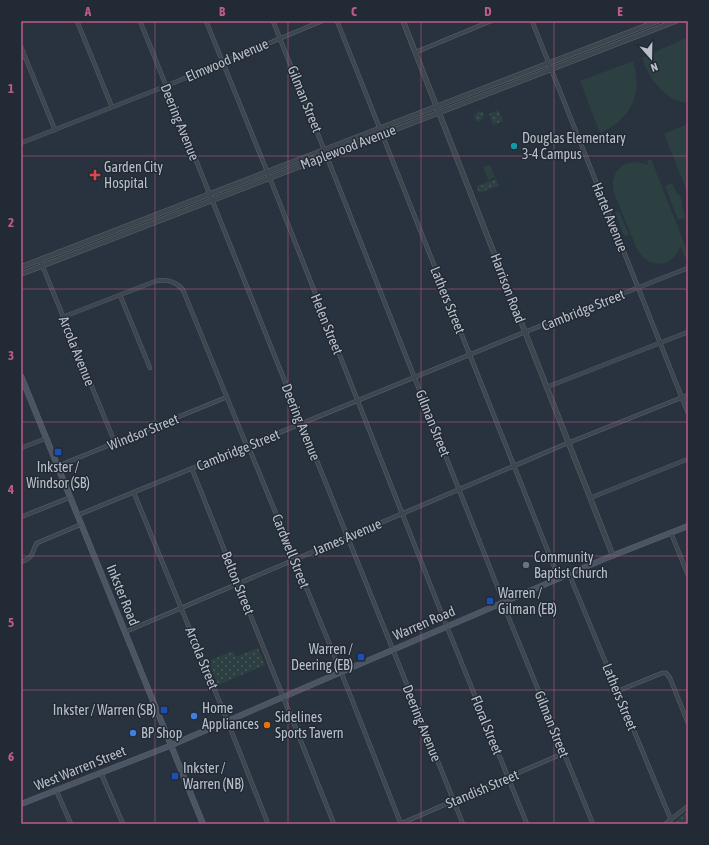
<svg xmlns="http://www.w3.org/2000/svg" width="709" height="845" font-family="'Asap Condensed',sans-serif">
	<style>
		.green { fill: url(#green-dots) }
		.pitch { fill: #2c4041 }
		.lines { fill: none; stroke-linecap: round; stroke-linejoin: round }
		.minor-casing { stroke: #5b636d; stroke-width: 4.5 }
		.tertiary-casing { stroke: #5b636d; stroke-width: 5.5 }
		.secondary-casing { stroke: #5b636d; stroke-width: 6 }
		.minor { stroke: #3d454f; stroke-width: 3.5 }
		.tertiary { stroke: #3d454f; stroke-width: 4.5 }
		.secondary { stroke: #4b5462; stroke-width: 5 }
		.grid { fill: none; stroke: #bf5b87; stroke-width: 1; stroke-opacity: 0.55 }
		.culture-dot { fill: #0f9aa8; stroke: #222a35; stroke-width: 1.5 }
		.health-dot { fill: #e0444e; stroke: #222a35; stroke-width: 1.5 }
		.transit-dot { fill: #1a4fb4; stroke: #222a35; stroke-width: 1.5 }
		.worship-dot { fill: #6b7280; stroke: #222a35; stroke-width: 1.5 }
		.shop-dot { fill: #3f7fe0; stroke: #222a35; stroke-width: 1.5 }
		.food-dot { fill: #e8710a; stroke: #222a35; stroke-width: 1.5 }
		.labels { text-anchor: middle; stroke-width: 3; stroke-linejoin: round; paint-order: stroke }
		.street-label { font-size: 14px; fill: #bac0ca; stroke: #222a35 }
		.poi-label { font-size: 14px; fill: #bac0ca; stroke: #222a35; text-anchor: start }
		.neatline { fill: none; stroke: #bf5b87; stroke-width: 1.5 }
		.grid-label { font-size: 13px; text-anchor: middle; font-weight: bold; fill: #bf5b87 }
	</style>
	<defs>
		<pattern id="green-dots" width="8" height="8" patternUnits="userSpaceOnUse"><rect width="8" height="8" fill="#2c4041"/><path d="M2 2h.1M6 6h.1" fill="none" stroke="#485a5b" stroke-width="1.8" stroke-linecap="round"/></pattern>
	</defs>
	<rect width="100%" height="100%" fill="#29333f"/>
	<path class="green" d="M498 110 503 121 493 125 489 114Z
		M478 111 482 112C486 117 482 122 476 121L474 116 476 114Z
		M495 179C498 181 498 183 498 186L481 192H479L477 188 478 186Z
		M258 648 265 665 218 685 208 661 233 651 236 657Z
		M688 811V824H672Z"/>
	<path class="pitch" d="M688 37V103H687C664 100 649 78 642 58Z
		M633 61C643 93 631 120 600 133L580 81Z
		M688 124V190L687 191 664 134Z
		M651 159 688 253V259H686L680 246C673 268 648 270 637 249L614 193C608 170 627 156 648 165L647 161Z
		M490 165 495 177 488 180 483 167Z
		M672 183 677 194H679L683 204 681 205 686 217 678 220 665 186Z
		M619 211 629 235 624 236 615 213Z"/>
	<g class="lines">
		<defs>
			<path id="minor" d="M77 21 112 107
				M140 21 463 824
				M206 21 271 181 443 617 527 824
				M273 21 500 593 506 611 593 824
				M337 21 559 579
				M532 21 688 413
				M21 47 55 130
				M416 52 491 21
				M21 143 166 86 322 21
				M40 260 115 443
				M120 295 150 368
				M63 317 156 281C167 279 176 281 183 290L246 444 249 448 341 672 401 824
				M547 387 688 332
				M21 448 47 438
				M58 466 227 397
				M192 469 334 824
				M134 493 227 720 268 824
				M590 498 688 459
				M78 515 525 332 688 268
				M21 517 71 497
				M671 533 688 575
				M21 562C36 556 30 554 37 543L82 524
				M569 574 671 820
				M125 632 563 445 688 395
				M618 691 662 673H666L670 678 688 723
				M101 773 123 824
				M56 790 71 824
				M400 824 564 753
				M665 824 688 806"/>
			<path id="tertiary" d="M403 21 613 556
				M21 267 658 21
				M21 274 676 21"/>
			<path id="secondary" d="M21 376 203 824
				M21 804 167 747 604 559 688 526"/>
		</defs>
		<use href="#minor" class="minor-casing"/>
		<use href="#tertiary" class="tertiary-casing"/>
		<use href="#secondary" class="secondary-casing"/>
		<use href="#minor" class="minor"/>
		<use href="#tertiary" class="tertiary"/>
		<use href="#secondary" class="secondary"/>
	</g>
	<path class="grid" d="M155 21V824M288 21V824M421 21V824M554 21V824M21 156H688M21 289H688M21 422H688M21 556H688M21 690H688"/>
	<circle class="culture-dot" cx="514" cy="146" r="4"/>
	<path class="health-dot" d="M93 169h4v4h4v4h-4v4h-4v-4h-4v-4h4z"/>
	<g class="transit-dot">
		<rect x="54" y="448" width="8" height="8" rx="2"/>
		<rect x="486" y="597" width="8" height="8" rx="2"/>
		<rect x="357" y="653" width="8" height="8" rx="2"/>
		<rect x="160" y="706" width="8" height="8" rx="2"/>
		<rect x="171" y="772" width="8" height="8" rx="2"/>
	</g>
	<circle class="worship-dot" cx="526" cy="565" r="4"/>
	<g class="shop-dot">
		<circle cx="194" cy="716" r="4"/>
		<circle cx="133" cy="733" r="4"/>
	</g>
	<circle class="food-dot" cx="267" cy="725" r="4"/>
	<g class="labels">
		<g class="street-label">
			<text transform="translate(227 60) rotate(-23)" y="5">Elmwood Avenue</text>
			<text transform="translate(305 99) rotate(68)" y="5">Gilman Street</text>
			<text transform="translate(180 122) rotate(68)" y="5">Deering Avenue</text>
			<text transform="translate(348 147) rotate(-21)" y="5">Maplewood Avenue</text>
			<text transform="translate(610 217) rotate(68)" y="5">Hartel Avenue</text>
			<text transform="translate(508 288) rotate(69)" y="5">Harrison Road</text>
			<text transform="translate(448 300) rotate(68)" y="5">Lathers Street</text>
			<text transform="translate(583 310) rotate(-22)" y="5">Cambridge Street</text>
			<text transform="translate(327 324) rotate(68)" y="5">Helen Street</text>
			<text transform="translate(77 351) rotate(68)" y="5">Arcola Avenue</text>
			<text transform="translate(301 422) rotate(68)" y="5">Deering Avenue</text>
			<text transform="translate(433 423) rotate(68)" y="5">Gilman Street</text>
			<text transform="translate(143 432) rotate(-22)" y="5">Windsor Street</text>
			<text transform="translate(238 450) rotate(-22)" y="5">Cambridge Street</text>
			<text transform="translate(347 537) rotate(-23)" y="5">James Avenue</text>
			<text transform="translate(291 551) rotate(68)" y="5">Cardwell Street</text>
			<text transform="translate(238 583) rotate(68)" y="5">Belton Street</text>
			<text transform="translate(123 595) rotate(68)" y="5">Inkster Road</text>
			<text transform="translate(424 623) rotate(-23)" y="5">Warren Road</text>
			<text transform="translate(202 658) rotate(68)" y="5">Arcola Street</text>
			<text transform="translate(620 697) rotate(68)" y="5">Lathers Street</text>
			<text transform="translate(422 723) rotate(68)" y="5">Deering Avenue</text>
			<text transform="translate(552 724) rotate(68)" y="5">Gilman Street</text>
			<text transform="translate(487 725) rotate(68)" y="5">Floral Street</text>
			<text transform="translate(80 768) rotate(-22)" y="5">West Warren Street</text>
			<text transform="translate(482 789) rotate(-23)" y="5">Standish Street</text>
		</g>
		<g class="poi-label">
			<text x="522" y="143">Douglas Elementary<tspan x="522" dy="16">3-4 Campus</tspan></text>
			<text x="104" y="172">Garden City<tspan x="104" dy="16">Hospital</tspan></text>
			<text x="58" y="472" text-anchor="middle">Inkster /<tspan x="58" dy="16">Windsor (SB)</tspan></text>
			<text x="534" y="562">Community<tspan x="534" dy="16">Baptist Church</tspan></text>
			<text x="498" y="598">Warren /<tspan x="498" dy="16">Gilman (EB)</tspan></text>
			<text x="353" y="654" text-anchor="end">Warren /<tspan x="353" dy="16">Deering (EB)</tspan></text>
			<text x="202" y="713">Home<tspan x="202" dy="16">Appliances</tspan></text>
			<text x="156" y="715" text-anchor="end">Inkster / Warren (SB)</text>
			<text x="275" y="722">Sidelines<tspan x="275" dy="16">Sports Tavern</tspan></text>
			<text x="141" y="738">BP Shop</text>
			<text x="183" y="773">Inkster /<tspan x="183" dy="16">Warren (NB)</tspan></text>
		</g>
	</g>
	<rect width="709" height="845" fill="none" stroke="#222a35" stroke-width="44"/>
	<g transform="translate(651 58) rotate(160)" stroke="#222a35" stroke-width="3" paint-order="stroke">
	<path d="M0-3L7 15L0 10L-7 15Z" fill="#bac0ca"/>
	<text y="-6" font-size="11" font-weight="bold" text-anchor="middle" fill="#bac0ca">N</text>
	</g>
	<rect x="22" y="22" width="665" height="801" class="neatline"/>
	<g class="grid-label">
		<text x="88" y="16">A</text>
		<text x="222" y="16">B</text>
		<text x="354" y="16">C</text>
		<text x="488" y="16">D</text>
		<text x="620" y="16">E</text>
		<text x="11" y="93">1</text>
		<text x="11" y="227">2</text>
		<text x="11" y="360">3</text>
		<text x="11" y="494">4</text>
		<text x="11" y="627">5</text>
		<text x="11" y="761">6</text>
	</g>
</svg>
